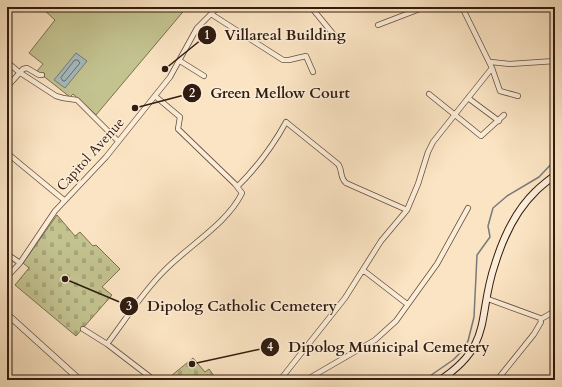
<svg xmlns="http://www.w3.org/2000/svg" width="562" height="387" font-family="Cardo,serif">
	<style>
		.cemetery { fill: url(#cemetery-stones); stroke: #7a7050 }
		.green { fill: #c3c390; stroke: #7a7050 }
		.water { fill: #a5bbbf; stroke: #777b79 }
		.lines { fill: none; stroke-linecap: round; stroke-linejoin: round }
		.shore { stroke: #6b6c67; stroke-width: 1 }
		.stream { stroke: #777b79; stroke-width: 1.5 }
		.minor-casing { stroke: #644e3c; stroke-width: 6 }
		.tertiary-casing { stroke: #644e3c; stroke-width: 7 }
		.secondary-casing { stroke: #311c0f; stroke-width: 8 }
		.minor { stroke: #fcedd8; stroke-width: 4.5 }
		.tertiary { stroke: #fcedd8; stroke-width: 5.5 }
		.secondary { stroke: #fcedd8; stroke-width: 6 }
		.labels { text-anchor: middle; stroke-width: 3; stroke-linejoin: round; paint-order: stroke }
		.street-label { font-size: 14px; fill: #311c0f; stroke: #fcedd8 }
		.leader { fill: none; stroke: #311c0f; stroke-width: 1.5 }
		.callout-dot { fill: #311c0f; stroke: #fcedd8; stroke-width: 1.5 }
		.mark-label { font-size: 12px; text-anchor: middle; font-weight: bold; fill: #fff }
		.callout-label { font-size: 15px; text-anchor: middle; font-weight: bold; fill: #311c0f; stroke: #fcedd8; stroke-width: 3; stroke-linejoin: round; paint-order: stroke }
	</style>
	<defs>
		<pattern id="cemetery-stones" width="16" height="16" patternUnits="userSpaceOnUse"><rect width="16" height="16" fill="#c3c390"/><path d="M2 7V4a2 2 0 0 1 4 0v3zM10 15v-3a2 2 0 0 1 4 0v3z" fill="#a8a77b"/></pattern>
	</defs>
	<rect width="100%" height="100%" fill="#fbe4c3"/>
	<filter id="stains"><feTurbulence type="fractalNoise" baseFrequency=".005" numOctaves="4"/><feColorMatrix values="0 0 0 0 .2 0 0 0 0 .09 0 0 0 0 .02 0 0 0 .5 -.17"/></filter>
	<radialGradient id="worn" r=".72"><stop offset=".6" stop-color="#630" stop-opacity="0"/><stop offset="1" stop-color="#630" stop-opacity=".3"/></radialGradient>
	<path class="cemetery" d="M57 215 75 236 80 232 93 246 96 245 120 269 102 287 112 295 76 336 15 285 29 268 23 263Z
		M193 358 205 372 209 369 214 376 212 380H166Z"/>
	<path class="green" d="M41 7H187L96 115 73 94 70 97 37 71 43 64 29 53 55 20Z"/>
	<path class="water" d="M76 53 87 61 65 88 54 80Z"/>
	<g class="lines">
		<path class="shore" d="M75 60H78L80 63 65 81H63L61 78Z"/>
		<path class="stream" d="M424 380 453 360 461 352 468 341 474 317 477 255 490 237 488 226 493 208 507 196 539 177 555 160"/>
		<defs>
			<path id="minor" d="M311 7 334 35
				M211 14 283 60H289L306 56 313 72
				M378 25 425 7
				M180 61 204 76
				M7 62 19 72 56 96 63 98 77 100 118 141
				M491 62 510 64 555 61
				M492 68 500 91 518 96
				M7 87 23 69 27 68 39 75H42
				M429 94 481 136 504 115
				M468 98 499 121
				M7 153 64 200
				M238 186C257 167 273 146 286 122L338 164C343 170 339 177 346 183L407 210
				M7 254 20 263
				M363 270 407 304
				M7 277 20 263 55 211 106 157 170 77 197 28 218 7
				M488 299 540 318 541 322 534 334 497 380
				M541 319 555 311
				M83 329 107 344 154 380
				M107 344C126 319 142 293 164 271 188 246 227 224 242 193L235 184 178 129 180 117 155 96
				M280 380 345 298 381 241 407 210 418 184 428 152 433 142 492 68 462 7
				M306 380 375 340 396 321 437 264 468 208"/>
			<path id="tertiary" d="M7 314 80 380"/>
			<path id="secondary" d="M440 380C494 345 477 316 495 264 503 238 516 210 536 191 542 185 549 180 555 175"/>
		</defs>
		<use href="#minor" class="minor-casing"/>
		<use href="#tertiary" class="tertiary-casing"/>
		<use href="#secondary" class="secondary-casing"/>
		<use href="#minor" class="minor"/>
		<use href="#tertiary" class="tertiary"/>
		<use href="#secondary" class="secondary"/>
	</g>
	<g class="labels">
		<g class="street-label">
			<text transform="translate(90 154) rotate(-48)" y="5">Capitol Avenue</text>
		</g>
	</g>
	<path class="leader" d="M165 69L207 35M135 108L192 93M65 279L129 306M192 364L270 347"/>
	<g class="callout-dot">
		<circle cx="165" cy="69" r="4"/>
		<circle cx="135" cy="108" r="4"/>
		<circle cx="65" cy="279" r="4"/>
		<circle cx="192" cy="364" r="4"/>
		<circle cx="207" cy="35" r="10"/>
		<circle cx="192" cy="93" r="10"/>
		<circle cx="129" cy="306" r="10"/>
		<circle cx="270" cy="347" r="10"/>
	</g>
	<g class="mark-label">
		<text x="207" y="39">1</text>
		<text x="192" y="97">2</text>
		<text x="129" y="310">3</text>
		<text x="270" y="351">4</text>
	</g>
	<g class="callout-label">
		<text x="285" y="40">Villareal Building</text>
		<text x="280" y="98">Green Mellow Court</text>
		<text x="242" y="311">Dipolog Catholic Cemetery</text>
		<text x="389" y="352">Dipolog Municipal Cemetery</text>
	</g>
	<rect width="562" height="387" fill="none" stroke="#fbe4c3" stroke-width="24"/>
	<rect x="8" y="8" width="546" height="371" fill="none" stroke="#311c0f" stroke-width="2"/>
	<rect x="12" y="12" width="538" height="363" fill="none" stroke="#311c0f"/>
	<rect width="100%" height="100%" filter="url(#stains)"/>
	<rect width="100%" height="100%" fill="url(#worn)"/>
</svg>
